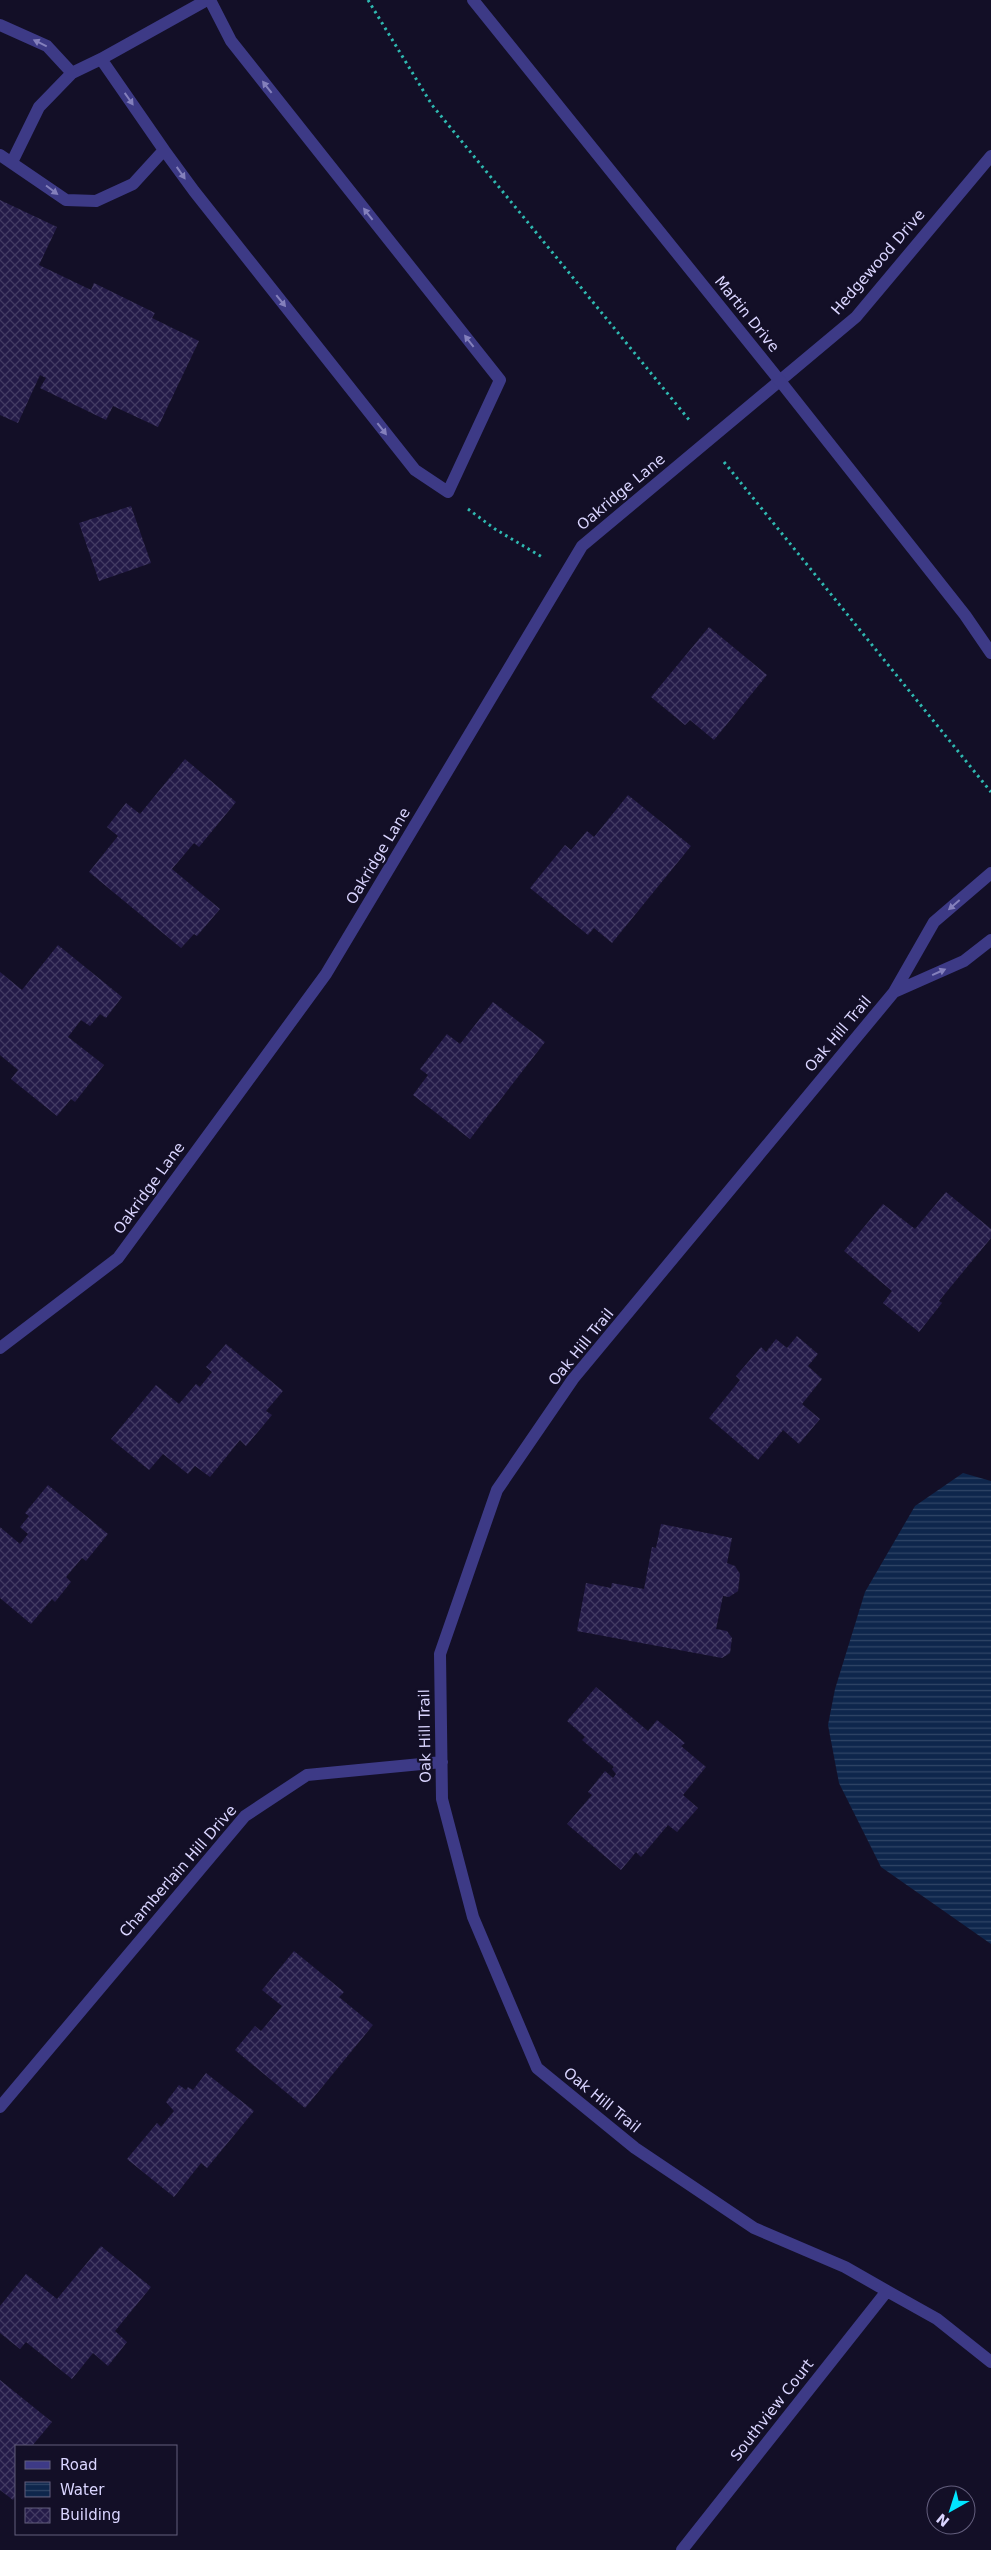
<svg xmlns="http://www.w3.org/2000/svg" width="991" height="2550" font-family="'DejaVu Sans',sans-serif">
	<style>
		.water { fill: url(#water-rules) }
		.building { fill: url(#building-cross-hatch) }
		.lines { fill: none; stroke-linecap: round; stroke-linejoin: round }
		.path { stroke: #2fb9b1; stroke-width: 3; stroke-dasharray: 2.5 4; stroke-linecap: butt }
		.service { stroke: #3d3a86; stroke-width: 12 }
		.minor { stroke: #3d3a86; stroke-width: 12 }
		.tertiary { stroke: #3d3a86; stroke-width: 12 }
		.oneway { fill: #8480bc }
		.labels { text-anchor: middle; stroke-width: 4.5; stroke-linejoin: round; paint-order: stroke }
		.street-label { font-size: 15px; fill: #dad5ff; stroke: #130f27 }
	</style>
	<defs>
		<pattern id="water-rules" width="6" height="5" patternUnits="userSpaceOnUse" patternTransform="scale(1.25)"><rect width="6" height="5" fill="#0e264c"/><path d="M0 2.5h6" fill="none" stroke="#304567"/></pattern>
		<pattern id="building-cross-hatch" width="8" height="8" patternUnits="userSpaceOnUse" patternTransform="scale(1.25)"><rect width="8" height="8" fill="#241b48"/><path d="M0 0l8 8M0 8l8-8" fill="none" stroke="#433b63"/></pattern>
	</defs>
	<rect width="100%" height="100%" fill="#130f27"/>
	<path class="water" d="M963 1473 991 1481V1944L881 1867 839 1783 828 1725 835 1689 865 1592 915 1506Z"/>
	<path class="building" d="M0 200 57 227 39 265 91 290 94 283 155 313 152 318 199 341 158 427 113 406 106 420 40 388 46 378 40 375 18 423 0 415Z
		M131 506 151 563 99 581 79 523Z
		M709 627 767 675 714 740 690 720 685 725 651 697Z
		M185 759 236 802 199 847 194 843 172 869 220 909 197 936 194 934 181 948 89 872 118 836 107 827 126 803 140 814Z
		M628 795 691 846 612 943 594 928 588 935 530 888 565 845 571 850 587 831 594 837Z
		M58 945 122 997 106 1018 100 1014 90 1026 81 1020 68 1037 104 1065 75 1102 71 1099 57 1116 11 1079 18 1070 0 1055V972L22 990Z
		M493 1002 545 1042 470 1139 413 1095 428 1075 420 1069 447 1034 460 1044Z
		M946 1192 991 1229V1238L939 1301 942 1303 919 1332 883 1303 892 1291 844 1251 883 1204 915 1229Z
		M797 1336 818 1354 808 1366 822 1379 802 1404 820 1419 799 1444 783 1430 758 1460 709 1418 740 1380 736 1376 761 1347 766 1352 776 1339 787 1348Z
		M226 1344 283 1391 266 1411 272 1415 246 1446 240 1440 210 1477 195 1466 188 1474 163 1454 149 1470 111 1439 156 1385 179 1404 196 1384 200 1387 212 1372 206 1367Z
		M48 1485 108 1534 86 1561 82 1558 66 1577 71 1582 55 1602 52 1599 31 1624 0 1598V1527L20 1544 28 1534 20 1527 29 1516 25 1513Z
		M661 1524 732 1538 727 1563 735 1566 740 1574 738 1591 729 1597 723 1596 716 1629 727 1631 732 1638 730 1653 722 1658 577 1631 586 1583 611 1588 612 1583 644 1589 652 1547 656 1548Z
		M596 1687 648 1731 657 1720 685 1743 681 1746 706 1767 683 1795 698 1808 677 1832 668 1825 641 1857 636 1852 621 1870 567 1824 592 1795 588 1792 605 1771 613 1778 616 1774 612 1769 614 1767 582 1740 585 1737 567 1721Z
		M294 1951 344 1992 339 1997 373 2025 305 2108 235 2050 255 2026 261 2031 282 2006 262 1990Z
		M206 2073 254 2111 207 2168 201 2163 174 2197 127 2159 157 2123 161 2127 174 2111 166 2102 179 2085 186 2090 188 2087 193 2090Z
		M101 2246 151 2287 115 2331 127 2342 108 2366 93 2353 72 2379 26 2342 20 2349 0 2333V2306L26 2274 57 2299Z
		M0 2380 52 2422 32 2446H16V2495L13 2500 0 2490Z"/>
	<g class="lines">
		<path class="path" d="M368 0 432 105 690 421
			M724 462 991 792
			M468 509 495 529 542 557"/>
		<path class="service" d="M0 25 47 46 72 73
			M101 59 164 150
			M0 155 66 200 96 201 133 184 164 150 194 191 415 470 448 492 500 380 231 41 210 0
			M12 162 39 107 72 73 101 59 207 0"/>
		<path class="minor" d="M991 873 934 922 894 992 573 1379 497 1490 440 1654 442 1799 473 1917 537 2068 635 2148 754 2228 845 2267 887 2291 937 2319 991 2362
			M894 992 964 961 991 940
			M0 1348 118 1258 326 974 582 546 856 317 991 156
			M0 2107 245 1816 307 1775 442 1762
			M682 2550 887 2291"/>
		<path class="tertiary" d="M473 0 780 381 965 615 991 653"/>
	</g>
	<defs><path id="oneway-solid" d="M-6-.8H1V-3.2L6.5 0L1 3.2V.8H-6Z" transform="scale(1.25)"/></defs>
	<g class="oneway">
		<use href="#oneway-solid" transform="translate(40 43) rotate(-154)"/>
		<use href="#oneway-solid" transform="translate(267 87) rotate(-128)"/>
		<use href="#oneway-solid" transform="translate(129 99) rotate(55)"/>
		<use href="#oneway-solid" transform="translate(181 173) rotate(55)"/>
		<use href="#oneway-solid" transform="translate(52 190) rotate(37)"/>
		<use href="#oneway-solid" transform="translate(368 214) rotate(-128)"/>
		<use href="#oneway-solid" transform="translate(281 301) rotate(51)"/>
		<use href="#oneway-solid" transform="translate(469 341) rotate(-128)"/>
		<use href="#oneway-solid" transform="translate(382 429) rotate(52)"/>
		<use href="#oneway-solid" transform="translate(954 905) rotate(139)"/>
		<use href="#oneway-solid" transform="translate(939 972) rotate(-24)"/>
	</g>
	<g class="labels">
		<g class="street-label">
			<text transform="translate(878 262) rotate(-49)" y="5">Hedgewood Drive</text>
			<text transform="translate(747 314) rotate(51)" y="5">Martin Drive</text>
			<text transform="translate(621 492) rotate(-40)" y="5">Oakridge Lane</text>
			<text transform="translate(378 856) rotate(-59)" y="5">Oakridge Lane</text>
			<text transform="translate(838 1034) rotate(-50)" y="5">Oak Hill Trail</text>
			<text transform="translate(149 1188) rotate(-54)" y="5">Oakridge Lane</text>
			<text transform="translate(581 1347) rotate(-51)" y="5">Oak Hill Trail</text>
			<text transform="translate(425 1736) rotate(-91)" y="5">Oak Hill Trail</text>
			<text transform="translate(178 1871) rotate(-49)" y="5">Chamberlain Hill Drive</text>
			<text transform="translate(602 2100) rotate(39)" y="5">Oak Hill Trail</text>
			<text transform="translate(772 2410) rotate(-52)" y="5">Southview Court</text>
		</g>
	</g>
	<rect x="15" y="2445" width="162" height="90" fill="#130f27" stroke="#635e7d"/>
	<rect x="25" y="2461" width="25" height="8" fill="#3d3a86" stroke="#635e7d"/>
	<text x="60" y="2470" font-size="15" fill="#dad5ff">Road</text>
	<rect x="25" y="2482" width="25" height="15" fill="url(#water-rules)" stroke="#635e7d"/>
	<text x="60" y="2495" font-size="15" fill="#dad5ff">Water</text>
	<rect x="25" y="2508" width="25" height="15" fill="url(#building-cross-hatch)" stroke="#635e7d"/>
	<text x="60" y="2520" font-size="15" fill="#dad5ff">Building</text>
	<g transform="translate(951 2510) rotate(219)"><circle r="24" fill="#130f27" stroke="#635e7d"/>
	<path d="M0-4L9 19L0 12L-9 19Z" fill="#01e5ff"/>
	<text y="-8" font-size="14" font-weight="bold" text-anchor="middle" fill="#dad5ff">N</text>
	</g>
</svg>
